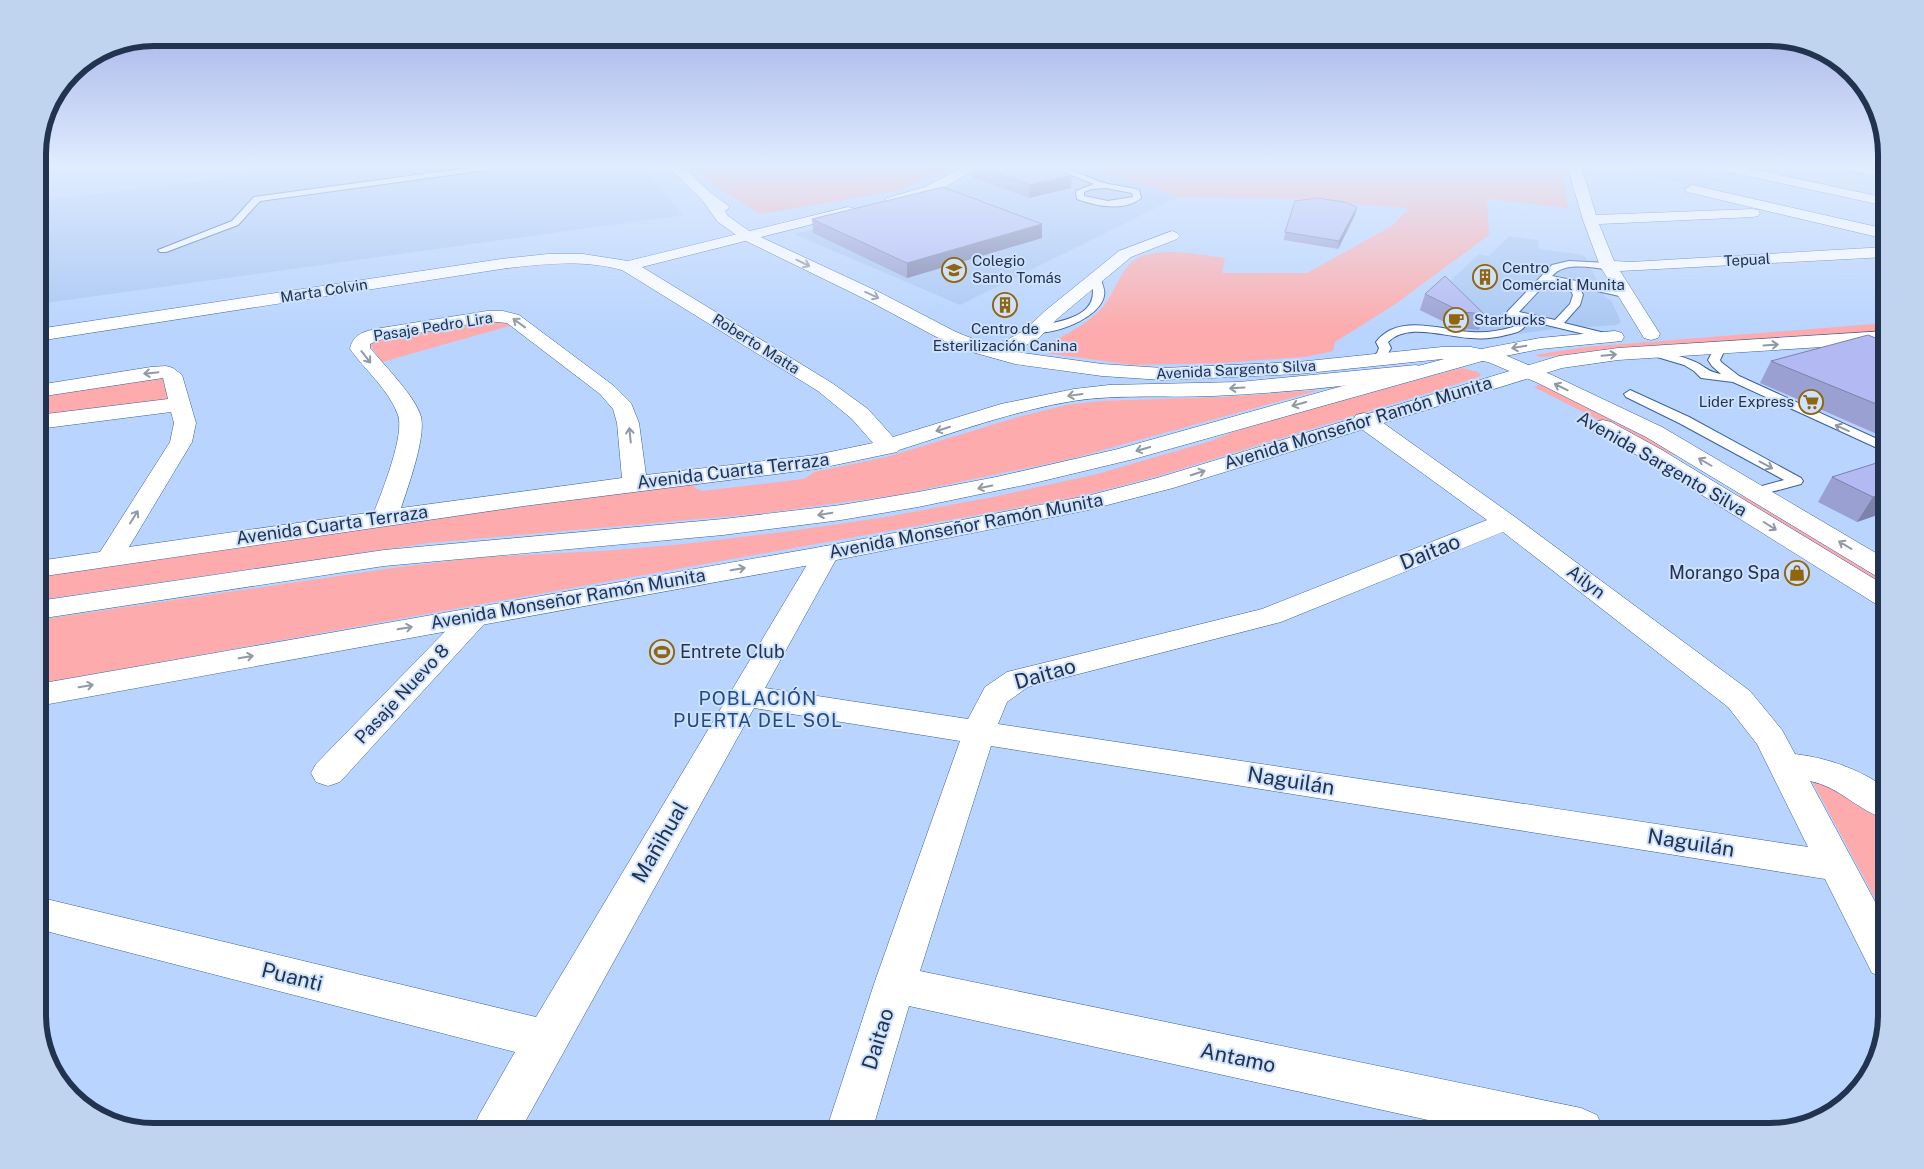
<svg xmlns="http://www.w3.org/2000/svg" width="1924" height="1169" font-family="'Public Sans',sans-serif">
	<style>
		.built { fill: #a9c7f3 }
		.green { fill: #fdabac }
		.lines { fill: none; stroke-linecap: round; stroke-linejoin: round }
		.service-casing { stroke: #39619e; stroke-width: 2 }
		.minor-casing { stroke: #39619e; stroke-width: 1 }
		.secondary-casing { stroke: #39619e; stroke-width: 1 }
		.primary-casing { stroke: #39619e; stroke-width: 1 }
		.service { fill: #fff; fill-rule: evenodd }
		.minor { fill: #fff; fill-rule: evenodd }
		.secondary { fill: #fff; fill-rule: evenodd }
		.primary { fill: #fff; fill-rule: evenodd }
		.wall { fill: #9aa0d1 }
		.shaded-wall { fill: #7d82aa }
		.building { fill: #b3baf3; stroke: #7d82aa }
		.oneway { stroke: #9099a6 }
		.labels { text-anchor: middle; stroke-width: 4; stroke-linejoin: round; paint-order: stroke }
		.far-street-label { font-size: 15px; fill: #21334e; stroke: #cee1fd }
		.far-poi-label { font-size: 15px; fill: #21334e; stroke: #cee1fd; text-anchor: start }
		.street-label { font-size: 18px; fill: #21334e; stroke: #cee1fd }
		.poi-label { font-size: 18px; fill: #21334e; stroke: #cee1fd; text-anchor: end }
		.neighbourhood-label { font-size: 19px; letter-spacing: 1px; fill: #234a85; stroke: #cee1fd }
		.near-street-label { font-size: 21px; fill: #21334e; stroke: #cee1fd }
		.rim { fill: none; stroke: #21334e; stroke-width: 6 }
	</style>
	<rect width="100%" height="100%" fill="#b9d4fe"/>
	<path class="built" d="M312 167H643L683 215 38 304V201Z
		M991 167H1092L1178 197 960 305 794 234 926 200 947 191Z
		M1616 167H1665L1721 180 1702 188Z
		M1509 236 1538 240 1539 249 1584 255 1606 298 1611 300 1621 322 1616 325 1555 329 1478 339 1419 310 1479 254 1489 256Z"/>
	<path class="green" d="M693 167H950L900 190 760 214 716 186Z
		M1092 167H1565L1563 172 1568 208 1487 199 1489 235 1394 305 1335 342 1333 351 1305 357 1220 363 1133 365 1032 351C1058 339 1083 328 1103 307 1113 295 1120 272 1132 262 1153 244 1199 255 1225 258L1222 273H1307L1392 226 1403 214 1408 211 1406 208 1290 199 1178 197Z
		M496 317 513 325 382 362 370 345 372 340Z
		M1886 323V333L1716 346 1596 352 1541 357 1534 355 1586 347Z
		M1461 368 1478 372 1481 375 1478 377 1435 391 1158 476 1077 497 38 684V620L400 567 483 557 603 551 684 544 791 531 886 517 993 497 1097 474 1211 441 1233 432 1277 418Z
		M149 375 164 377 170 403 38 420V393Z
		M1541 384 1689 459 1660 451 1534 387Z
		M1320 390 1070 459 897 495 766 513 428 543 38 600V576L694 482 695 488 702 491 804 479 814 472 887 457 1018 417 1067 405 1100 401 1222 397Z
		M1722 491 1752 499 1886 579V590Z
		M1810 777 1869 801 1886 813V919Z"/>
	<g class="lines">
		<defs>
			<path id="service" d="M475 167H498L494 169 260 201 238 225 166 252H160L158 250 232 221 254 197Z
				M1051 167C1072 167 1088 179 1108 184 1119 186 1128 187 1139 190L1141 198C1124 212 1096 206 1077 199L1076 191 1094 184ZM1106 188 1132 193 1133 197 1108 201 1084 196V192L1091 189Z
				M1569 261 1608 263 1613 266 1608 269C1590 268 1565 261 1552 276L1624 291 1629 294 1624 297 1579 287 1583 295 1580 305 1564 323 1613 335 1615 337 1613 339 1609 340 1522 319 1526 325C1521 332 1515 333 1506 335 1495 338 1483 339 1471 338 1446 337 1407 322 1388 342L1391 348 1386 357 1375 364 1369 360 1377 353 1379 348 1376 342C1398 313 1441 330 1471 332 1485 333 1500 331 1513 327L1515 325 1507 313 1508 311 1552 265ZM1548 281 1568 285 1573 295 1570 304 1555 320 1519 312Z
				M1095 274C1101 276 1101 280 1103 286 1114 314 1052 337 1032 332L1030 330 1032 328C1061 320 1105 318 1090 277Z
				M1719 346 1725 349 1720 360 1721 362 1739 376 1886 443V452L1733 382 1701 378 1694 371 1684 365 1647 354 1645 352 1651 349 1655 350C1668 353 1681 356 1693 361 1706 366 1705 371 1721 374L1712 366 1708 360 1715 347Z
				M1630 390 1689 417 1801 478 1803 481 1801 484 1756 496 1751 495 1749 492 1751 489 1784 480 1679 423 1626 397 1624 394Z"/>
			<path id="minor" d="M963 167H979L935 193 892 205 887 204 885 201 887 198 925 187Z
				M1570 167H1584L1583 172 1596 215 1753 209 1758 210 1760 213 1758 216 1753 217 1599 224 1614 261 1631 262 1886 247V257L1620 271 1660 334 1658 338 1651 340 1644 338 1600 266 1583 220 1569 172Z
				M1719 167H1744L1886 198V206L1725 171Z
				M1846 167H1872L1886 170V178L1847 170Z
				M1692 185 1886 229V239L1687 192 1685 189Z
				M848 207 853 208 855 211 853 214 642 267 832 383 868 409 893 437 1001 404 1074 389 1109 385 1239 382 1416 365 1423 367 1426 371 1423 375 1416 377C1349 386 1281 393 1213 396 1166 398 1119 394 1073 401 1013 411 956 432 899 450L897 452 816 469 524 506 38 577V561L100 552 170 442 174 423 171 412 38 429V415L168 399 163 378 38 397V385L151 367 166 366 173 368 182 375 196 423 192 442 129 547 374 512C382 492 405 434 398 415 389 390 365 370 350 349 353 335 362 332 375 329L487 311H503L519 315 614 386 631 403 639 423 646 475 816 455 873 443 852 419 818 391 622 270C583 259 540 264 501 269L38 341V329L501 259 548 254H583L628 261ZM487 321 507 323 600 394 613 409 617 423 622 478 401 508C408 487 426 437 421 417 416 397 384 365 370 348V344L379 340Z
				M1172 231 1177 233 1180 236 1177 239 1131 257 1057 319 1039 338 1017 350 1010 352 1003 350 1000 346 1003 342 1025 330 1045 311 1119 251Z
				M1364 413 1372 415 1515 517 1750 691 1782 730 1795 754C1828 758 1859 769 1886 788V819C1858 811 1840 787 1810 781L1886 922V978L1872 973 1825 879 991 746 920 971 1581 1108 1597 1115 1604 1131H1478L909 1006 872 1131H826L874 984 960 741 754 708 520 1131H472L479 1115 515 1052 38 929V897L536 1017 817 548 826 546 835 548 839 554 765 688 968 719 985 687 1007 672 1262 609 1487 520 1356 425 1353 420 1356 415ZM1503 532 1728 707 1757 744 1808 847 998 724 1007 702 1028 687 1281 622Z
				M476 607 486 610 490 616 486 622 340 782 328 786 316 782 311 773 316 764 466 610Z"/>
			<path id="secondary" d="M669 167H683L712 194 730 207 725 211 728 216 752 233 881 293 956 332 986 344 1016 352 1102 364 1163 368 1298 362 1442 347H1471L1500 353 1552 375 1662 427 1886 559V578L1876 576 1646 437 1538 383 1488 362 1471 359H1442L1298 374 1163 380 1102 376 1015 364 972 352 942 340 869 301 742 239 718 222 702 200Z
				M1603 420 1611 422 1662 450 1886 586V606L1876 604 1646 460 1595 432 1592 427 1595 422Z"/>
			<path id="primary" d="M1615 331 1622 333 1624 337 1622 341 1540 349 1486 360 1134 459 1034 483 918 507 841 520 723 535 384 566 38 619V601L384 550 723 519 841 505 918 492 996 477 1118 449 1346 385 1486 348 1540 338Z
				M1886 331V343L1618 360 1562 368 1173 488 1088 510 826 562 38 706V684L826 546 1087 496 1157 478 1559 356 1618 348Z"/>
		</defs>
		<use href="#service" class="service-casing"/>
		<use href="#minor" class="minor-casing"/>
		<use href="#secondary" class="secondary-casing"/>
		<use href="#primary" class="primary-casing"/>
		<use href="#service" class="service"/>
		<use href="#minor" class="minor"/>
		<use href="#secondary" class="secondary"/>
		<use href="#primary" class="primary"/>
	</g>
	<path class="wall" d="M972 167H1050L1071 188 1029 198 972 177Z
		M1357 207 1355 215 1338 249 1284 240 1285 232Z
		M812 219 1042 238 907 278 813 233Z
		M1425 294 1484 314 1479 330 1457 328 1420 310Z
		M1886 342V438L1760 383 1771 361Z
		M1886 460V512L1857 522 1818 502 1832 477Z"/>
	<path class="shaded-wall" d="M1072 175 1071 188 1029 198 1030 185Z
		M1357 207 1355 215 1338 249 1339 241Z
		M1042 224V238L907 278V263Z
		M1886 492V512L1857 522 1873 497Z"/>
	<path class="building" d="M979 167H1050L1072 175 1030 185Z
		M943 187 1042 224 907 263 812 219Z
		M1317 198 1344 202 1357 207 1339 241 1285 232 1295 201Z
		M1445 276 1484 314 1462 312 1425 294Z
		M1868 335 1886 342V408L1771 361Z
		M1886 460V492L1873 497 1832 477Z"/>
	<defs><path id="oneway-shaft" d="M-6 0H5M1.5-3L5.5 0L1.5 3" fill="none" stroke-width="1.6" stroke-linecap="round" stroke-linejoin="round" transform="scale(1.25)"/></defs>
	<g class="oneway">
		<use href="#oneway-shaft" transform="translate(803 263) rotate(26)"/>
		<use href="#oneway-shaft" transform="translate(872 295) rotate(25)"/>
		<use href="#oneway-shaft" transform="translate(519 323) rotate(-144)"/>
		<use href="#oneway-shaft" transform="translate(1771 345) rotate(-4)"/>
		<use href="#oneway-shaft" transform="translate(1519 347) rotate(170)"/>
		<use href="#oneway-shaft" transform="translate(1609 355) rotate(-5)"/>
		<use href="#oneway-shaft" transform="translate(366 357) rotate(52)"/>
		<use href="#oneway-shaft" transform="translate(151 373) rotate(174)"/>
		<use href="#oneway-shaft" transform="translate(1561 387) rotate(-154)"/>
		<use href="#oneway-shaft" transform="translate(1237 388) rotate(177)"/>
		<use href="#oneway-shaft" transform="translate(1075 395) rotate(172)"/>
		<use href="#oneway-shaft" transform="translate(1299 404) rotate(164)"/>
		<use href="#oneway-shaft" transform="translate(1842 428) rotate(-156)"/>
		<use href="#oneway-shaft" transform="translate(943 429) rotate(162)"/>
		<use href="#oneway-shaft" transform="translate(630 435) rotate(-96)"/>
		<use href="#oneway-shaft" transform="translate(1143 449) rotate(164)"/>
		<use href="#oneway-shaft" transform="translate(1705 462) rotate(-150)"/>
		<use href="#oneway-shaft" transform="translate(1766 465) rotate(28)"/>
		<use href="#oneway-shaft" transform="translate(1198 473) rotate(-18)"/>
		<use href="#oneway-shaft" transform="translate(985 487) rotate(168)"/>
		<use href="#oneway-shaft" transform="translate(825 514) rotate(171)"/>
		<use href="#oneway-shaft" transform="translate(134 517) rotate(-58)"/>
		<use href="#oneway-shaft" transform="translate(1770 526) rotate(32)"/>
		<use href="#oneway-shaft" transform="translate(1845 545) rotate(-149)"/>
		<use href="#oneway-shaft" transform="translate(738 569) rotate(-10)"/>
		<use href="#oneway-shaft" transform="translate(405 628) rotate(-10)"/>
		<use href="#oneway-shaft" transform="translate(246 657) rotate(-10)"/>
		<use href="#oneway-shaft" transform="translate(86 686) rotate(-10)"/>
	</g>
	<linearGradient id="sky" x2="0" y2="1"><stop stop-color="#a1aee6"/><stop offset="0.5" stop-color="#e0ecff"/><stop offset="1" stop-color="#e0ecff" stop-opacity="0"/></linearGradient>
	<rect width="1924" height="331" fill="url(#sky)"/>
	<defs>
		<symbol id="school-ring" viewBox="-11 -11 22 22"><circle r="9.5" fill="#cee1fd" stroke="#90650c" stroke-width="1.5"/><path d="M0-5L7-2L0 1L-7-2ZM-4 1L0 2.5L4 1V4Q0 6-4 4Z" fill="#90650c"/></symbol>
		<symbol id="building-ring" viewBox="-11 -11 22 22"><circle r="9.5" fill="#cee1fd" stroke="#90650c" stroke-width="1.5"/><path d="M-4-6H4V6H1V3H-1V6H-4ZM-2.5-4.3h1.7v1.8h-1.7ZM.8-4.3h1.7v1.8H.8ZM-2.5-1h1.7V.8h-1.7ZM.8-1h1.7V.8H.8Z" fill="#90650c"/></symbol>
		<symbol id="cafe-ring" viewBox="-11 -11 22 22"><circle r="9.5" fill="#cee1fd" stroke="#90650c" stroke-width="1.5"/><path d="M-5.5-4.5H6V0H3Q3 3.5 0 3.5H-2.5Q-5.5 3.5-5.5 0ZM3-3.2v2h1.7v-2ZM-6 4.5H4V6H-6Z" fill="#90650c"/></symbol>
		<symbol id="supermarket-ring" viewBox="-11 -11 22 22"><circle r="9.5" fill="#cee1fd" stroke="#90650c" stroke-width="1.5"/><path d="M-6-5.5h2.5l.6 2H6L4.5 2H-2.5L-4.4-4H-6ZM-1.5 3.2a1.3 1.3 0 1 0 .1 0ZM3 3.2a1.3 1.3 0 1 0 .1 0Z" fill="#90650c"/></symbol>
		<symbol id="shop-ring" viewBox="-11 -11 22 22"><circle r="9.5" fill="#cee1fd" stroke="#90650c" stroke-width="1.5"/><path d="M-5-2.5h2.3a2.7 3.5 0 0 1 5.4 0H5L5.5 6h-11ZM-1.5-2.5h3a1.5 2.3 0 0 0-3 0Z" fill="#90650c"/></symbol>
		<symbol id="stadium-ring" viewBox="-11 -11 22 22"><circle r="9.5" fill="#cee1fd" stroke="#90650c" stroke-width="1.5"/><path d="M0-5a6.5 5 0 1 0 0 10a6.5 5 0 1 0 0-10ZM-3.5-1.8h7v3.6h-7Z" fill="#90650c"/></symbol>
	</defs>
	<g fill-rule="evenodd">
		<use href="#school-ring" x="940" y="256" width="28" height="28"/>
		<use href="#building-ring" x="1471" y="263" width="28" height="28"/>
		<use href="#building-ring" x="991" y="291" width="28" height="28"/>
		<use href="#cafe-ring" x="1442" y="306" width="28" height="28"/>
		<use href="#supermarket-ring" x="1797" y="388" width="28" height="28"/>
		<use href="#shop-ring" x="1783" y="559" width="28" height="28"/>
		<use href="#stadium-ring" x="648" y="638" width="28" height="28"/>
	</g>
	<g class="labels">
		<g class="far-street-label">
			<text transform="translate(1747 260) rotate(-3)" y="5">Tepual</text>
			<text transform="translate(324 291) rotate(-9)" y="5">Marta Colvin</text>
			<text transform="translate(433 327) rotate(-9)" y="5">Pasaje Pedro Lira</text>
			<text transform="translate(756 344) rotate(32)" y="5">Roberto Matta</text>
			<text transform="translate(1236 370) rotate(-3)" y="5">Avenida Sargento Silva</text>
		</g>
		<g class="far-poi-label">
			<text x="972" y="266">Colegio<tspan x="972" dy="17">Santo Tomás</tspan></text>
			<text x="1502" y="273">Centro<tspan x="1502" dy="17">Comercial Munita</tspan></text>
			<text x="1474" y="325">Starbucks</text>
			<text x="1005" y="334" text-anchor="middle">Centro de<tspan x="1005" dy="17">Esterilización Canina</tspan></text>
			<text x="1794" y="407" text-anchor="end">Lider Express</text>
		</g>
		<g class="street-label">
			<text transform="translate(1358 423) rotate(-17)" y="6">Avenida Monseñor Ramón Munita</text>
			<text transform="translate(1662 464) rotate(30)" y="6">Avenida Sargento Silva</text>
			<text transform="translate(733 471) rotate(-7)" y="6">Avenida Cuarta Terraza</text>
			<text transform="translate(332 525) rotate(-8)" y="6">Avenida Cuarta Terraza</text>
			<text transform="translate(966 526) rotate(-11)" y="6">Avenida Monseñor Ramón Munita</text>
			<text transform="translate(1586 582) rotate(37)" y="6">Ailyn</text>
			<text transform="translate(568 599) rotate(-10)" y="6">Avenida Monseñor Ramón Munita</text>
			<text transform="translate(402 694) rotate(-47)" y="6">Pasaje Nuevo 8</text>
		</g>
		<g class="poi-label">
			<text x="1780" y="579">Morango Spa</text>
			<text x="680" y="658" text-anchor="start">Entrete Club</text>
		</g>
		<g class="neighbourhood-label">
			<text x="758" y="705">POBLACIÓN<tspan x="758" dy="22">PUERTA DEL SOL</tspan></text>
		</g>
		<g class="near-street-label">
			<text transform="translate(1430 552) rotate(-22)" y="7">Daitao</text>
			<text transform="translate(1045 674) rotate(-16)" y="7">Daitao</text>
			<text transform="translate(1291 781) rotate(9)" y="7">Naguilán</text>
			<text transform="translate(660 842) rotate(-60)" y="7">Mañihual</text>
			<text transform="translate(1691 843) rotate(9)" y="7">Naguilán</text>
			<text transform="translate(292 977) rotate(14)" y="7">Puanti</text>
			<text transform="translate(878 1039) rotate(-73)" y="7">Daitao</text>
			<text transform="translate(1238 1058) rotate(12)" y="7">Antamo</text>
		</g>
	</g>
	<path d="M0 0H1924V1169H0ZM154 46H1770A108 108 0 0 1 1878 154V1015A108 108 0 0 1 1770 1123H154A108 108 0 0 1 46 1015V154A108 108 0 0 1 154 46Z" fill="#c0d3ef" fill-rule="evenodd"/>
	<path class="rim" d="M154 46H1770A108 108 0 0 1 1878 154V1015A108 108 0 0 1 1770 1123H154A108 108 0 0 1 46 1015V154A108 108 0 0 1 154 46Z"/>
</svg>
